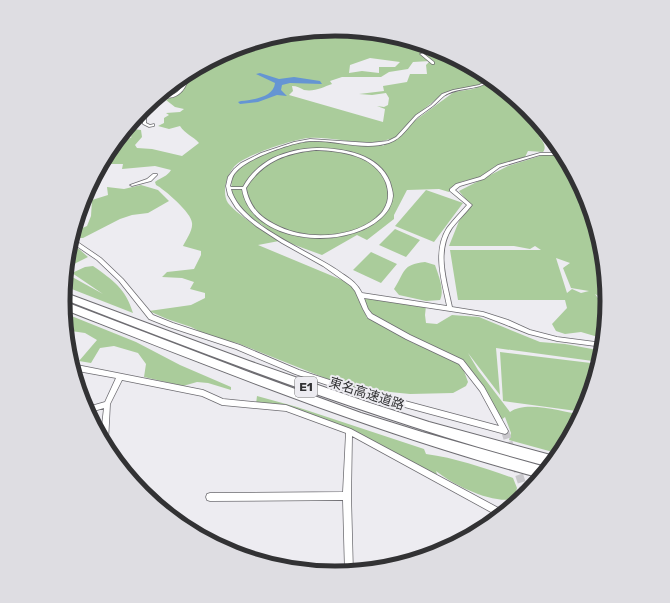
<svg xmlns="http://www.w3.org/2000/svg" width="670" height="603" font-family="Rubik,'Noto Sans JP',sans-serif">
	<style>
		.green { fill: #aacc9b; fill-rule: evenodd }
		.water { fill: #6595d3 }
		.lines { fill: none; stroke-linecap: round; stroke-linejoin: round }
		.minor-tunnel { stroke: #c8c7cb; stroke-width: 8; stroke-dasharray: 8 3.5; stroke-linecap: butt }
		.minor-casing { stroke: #6e6d72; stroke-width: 1.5 }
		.motorway-casing { stroke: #6e6d72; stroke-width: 2 }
		.minor { fill: #fff; fill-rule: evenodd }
		.motorway { fill: #fff; fill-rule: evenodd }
		.labels { text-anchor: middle; stroke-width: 4; stroke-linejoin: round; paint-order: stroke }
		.shield { fill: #edecf1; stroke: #6a6a6d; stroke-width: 1 }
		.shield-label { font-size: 12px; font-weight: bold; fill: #323234 }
		.street-label { font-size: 13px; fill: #323234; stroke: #edecf1 }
		.rim { fill: none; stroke: #323234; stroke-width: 5 }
	</style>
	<rect width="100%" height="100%" fill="#edecf1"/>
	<path class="green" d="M335 29 388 34 439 50 489 77C483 89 457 88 446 94 432 100 413 119 402 130L454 92 473 89 493 81 528 109 557 145 539 137C543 141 547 147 543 152L528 151 525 157 494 167C486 181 467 177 455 185 453 186 450 190 449 192L439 189 407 190 394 215V219L367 240 357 235 322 255 292 244 273 234 261 224 251 220 231 197 232 173 242 163 290 144 306 141 381 144 383 146 390 139C364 148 335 136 308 138 292 140 249 154 237 164 227 172 221 192 228 203 237 215 266 232 279 241L258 245 354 285 367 318 377 321 413 343 434 351 369 315 360 295 426 306 425 315 426 323 437 324 452 315 479 317 540 342 565 344 603 351 600 362 496 348 500 395 468 353 478 370 510 412C526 400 563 412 582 415L560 454 509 440 511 433 505 417 501 420 485 392 464 371 468 382 466 386 453 393 410 394 350 388 237 343 215 339 191 327 167 319 149 311 191 305 205 298V293L190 289 194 282 182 278 162 277 167 272 194 269 201 255V251L183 246C186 240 193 230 192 223 192 213 164 189 156 185L155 182C160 178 168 176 171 170L155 166 122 169 123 164H101L116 141 121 142 132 137 122 133 126 128 141 130 142 137 135 145 137 148 152 149 182 156 199 143C193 136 185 134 180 126L169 129 158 126 164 123V118L169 115 166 113 180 112 184 109 175 107 166 100C175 96 183 91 185 80L180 78C203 59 263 35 292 34V36L299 37V39C306 41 312 39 317 34L318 31ZM370 58 400 62 395 67H379V73L362 71 349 73 350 65ZM430 61 426 65 427 74H410L407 82 383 86 384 91 359 94 372 95 386 93 389 98 388 105 384 107 377 106 385 109 383 122 289 95 293 91 292 86C297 86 300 88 304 90 315 92 323 87 332 84L330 81 342 77H381L389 72 408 69 413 62Z
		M180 78 184 81C181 94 171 99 159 95Z
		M543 155H564L587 197 602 249 607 301 595 294 607 311 604 332 598 337 581 332 565 334 556 331 552 324 567 308 565 300H458L450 250H541L535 246 530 249 514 246H449L459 221 470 205 473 208 459 191 508 166ZM556 258 570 263 563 268 571 288 589 291 581 293 572 289 567 293Z
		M141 185 158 190 169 201 148 213 132 215 120 219 83 238H71L73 232 87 226 91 216 92 200 108 195 107 187 124 189Z
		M426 190 463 203 434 242 395 226Z
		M395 229 420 240 406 257 379 245Z
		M69 245 79 249 88 257 66 268Z
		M371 252 397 264 381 283 353 270Z
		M425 262 435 265C438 274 445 290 440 300L426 301 399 295 394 289C406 271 401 265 425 262Z
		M93 266C113 280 126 289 133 313L64 286 65 273 103 294 72 273 85 267Z
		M64 313 136 342 180 365 231 387V390L208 383 197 382 183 386 144 377 146 364 138 353 114 346 100 348 91 363 79 361 97 340 85 333 71 331 66 341Z
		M500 352 599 364 584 412 503 401Z
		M257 396 297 407 424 449 426 454C456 458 484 468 513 478L517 488 514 499C492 504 453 485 436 471L438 477 381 447 356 431 291 407 256 404Z"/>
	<path class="water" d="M260 73 279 79 294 77 320 81 322 84 290 83 282 85 281 90 287 96 277 95 258 102 240 104 238 102 241 101C253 100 274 97 275 83L256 74Z"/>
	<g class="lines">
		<path class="minor-tunnel" d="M505 431 526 496"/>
		<defs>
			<path id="minor" d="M315 31H317V35H281L293 33H315Z
				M435 49H438L424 54 434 62V64H432L420 54Z
				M490 78 492 80C476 92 458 86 444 96 440 99 437 103 433 106 428 110 423 113 418 117 409 125 402 139 389 143 364 151 337 140 311 141 293 142 248 158 236 172 232 176 232 180 230 186L231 187H243C250 174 260 165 273 158 286 152 303 148 317 148 343 148 379 154 390 182 391 186 393 191 393 196 392 206 387 213 380 219 344 251 251 244 242 189H231C240 226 311 251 340 272 350 279 356 282 362 293L447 306C442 281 432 252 447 228 453 220 460 213 467 205L450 191V189L456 184 480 177 498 165 540 153H563L564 155H540L500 167 484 179 460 186 455 190 472 205C466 213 458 220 452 228 436 252 447 282 452 307L483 312 508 320 530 330 557 337 603 343V347L557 341 529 334 504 324 483 316 364 298 368 309 372 314 410 335 463 360 484 387 507 429 508 431 507 433 505 434 345 391 295 374 236 349 169 327 149 319 119 281 97 260 75 245 69 243 70 239 79 243 101 258 123 279 153 315 173 323 240 345 299 370 345 385 499 426 480 391 459 364 406 339 368 318 363 309 355 291 351 286 323 266 282 243 256 226 245 217 236 208 228 195 226 186 228 177 234 169 241 163 261 153 294 142 310 139 370 143 388 141 396 137 416 115 431 105 442 94 453 90 479 85 485 82ZM316 150C342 151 375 155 386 183 389 192 389 201 384 209 382 213 379 215 376 218 352 238 308 240 280 227 262 219 250 209 246 188 263 161 286 153 316 150Z
				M185 82 187 83C181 97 171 100 157 97L159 95C170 97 178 95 183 84L169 87 172 85Z
				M144 114 146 115V123L150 125 154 124V126L149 127 143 124 142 117 135 118 137 116Z
				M153 174H157V175L151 181 132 186 130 185 147 179Z
				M72 364 203 390 223 399 286 405 351 429 506 512 500 517 352 436 351 496 353 572 345 573 343 500 210 501 207 500 206 497 207 494 210 493 343 492 346 433 286 411 222 405 202 396 122 380 110 404 108 442 116 457 165 503 166 506 165 509 161 510C149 499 103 454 102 439 101 430 103 417 104 408L87 413 84 408 105 402 116 378 72 370 71 365Z"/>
			<path id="motorway" d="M63 292 249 361 367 402 429 422 558 457 550 467C383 423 223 361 63 299Z
				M63 301 246 371 361 413 422 432 549 468 541 478C377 434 221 371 63 309Z"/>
		</defs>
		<use href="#minor" class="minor-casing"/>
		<use href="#motorway" class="motorway-casing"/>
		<use href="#minor" class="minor"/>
		<use href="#motorway" class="motorway"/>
	</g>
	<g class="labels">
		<rect class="shield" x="295" y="377" width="22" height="20" rx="3"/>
		<g class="shield-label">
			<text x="306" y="391">E1</text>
		</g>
		<g class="street-label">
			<text transform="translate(367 393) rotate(18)" y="5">東名高速道路</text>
		</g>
	</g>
	<path d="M0 0H670V603H0ZM70 301a265 265 0 1 1 530 0a265 265 0 1 1-530 0Z" fill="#dedde2" fill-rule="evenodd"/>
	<path class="rim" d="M70 301a265 265 0 1 1 530 0a265 265 0 1 1-530 0Z"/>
</svg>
